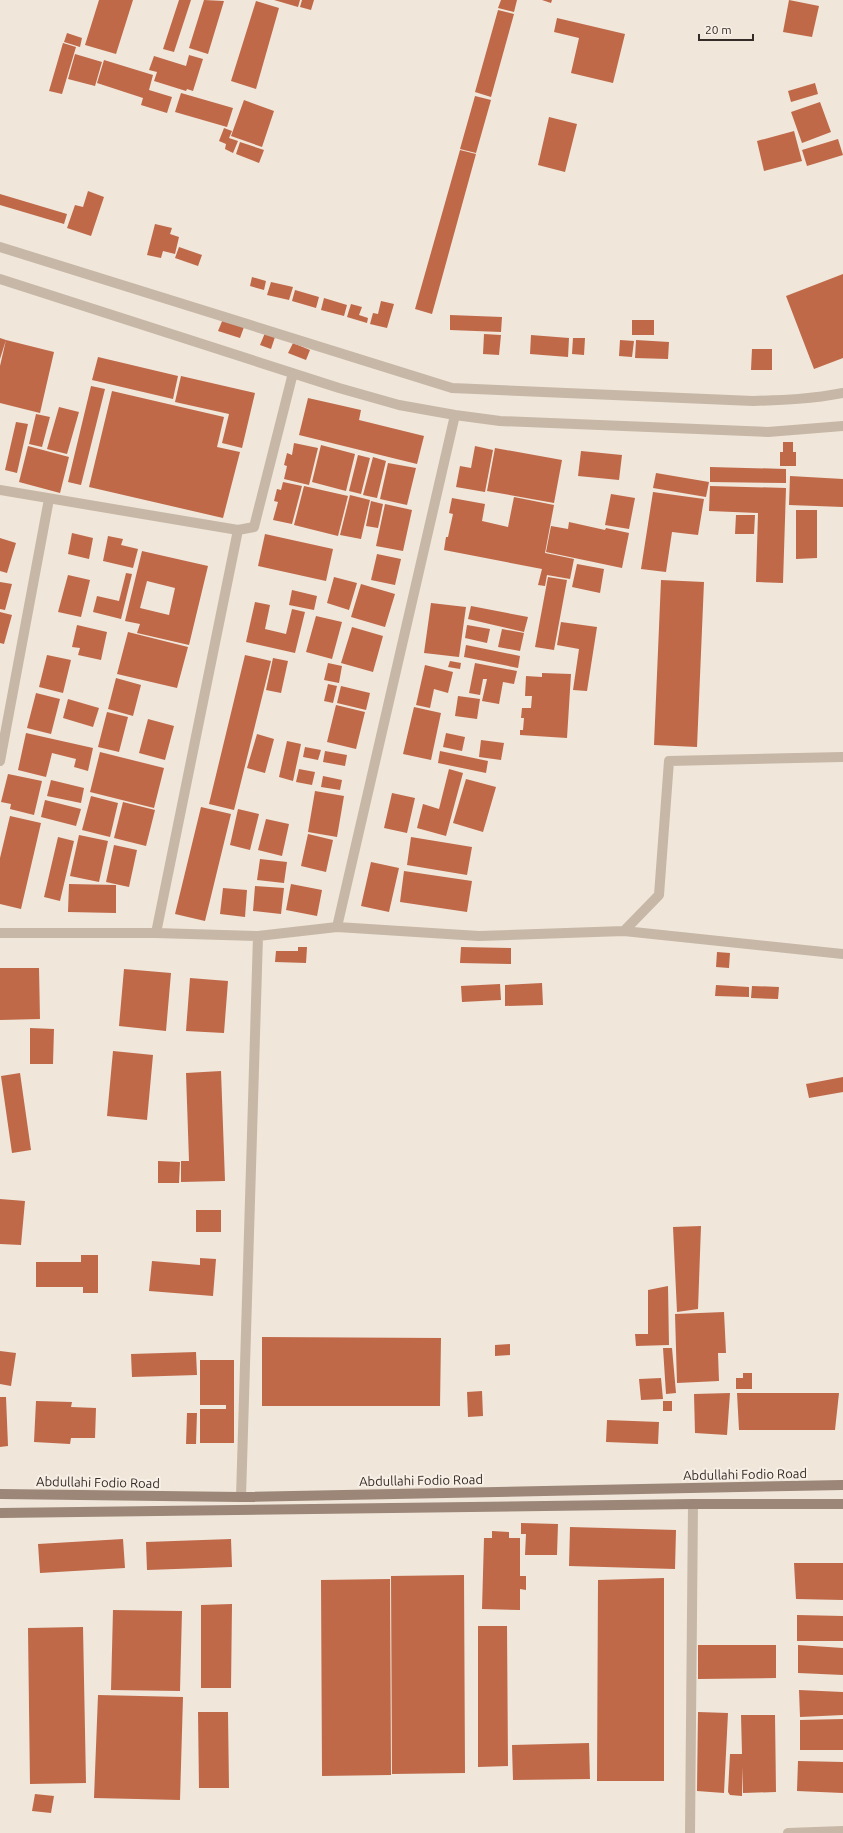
<svg xmlns="http://www.w3.org/2000/svg" width="843" height="1833" font-family="Ubuntu,sans-serif">
	<style>
		.building { fill: #bf6949; fill-rule: evenodd }
		.lines { fill: none; stroke-linecap: round; stroke-linejoin: round }
		.street { stroke: #c7b7a7; stroke-width: 10 }
		.secondary { stroke: #9b8678; stroke-width: 10 }
		.labels { text-anchor: middle; stroke-width: 4; stroke-linejoin: round; paint-order: stroke }
		.street-label { font-size: 13px; fill: #342c27; stroke: #f8f0e6 }
	</style>
	<rect width="100%" height="100%" fill="#f0e6da"/>
	<path class="building" d="M99 0H133L116 54 85 45Z
		M179 0H191L174 52 163 49Z
		M204 0 224 1 208 54 189 48Z
		M274 0H300L298 7Z
		M302 0H314L311 10 300 7Z
		M501 0H517L514 12 498 8Z
		M542 0H552L551 3Z
		M789 0 819 6 812 37 783 32Z
		M256 1 279 8 256 89 231 81Z
		M498 10 514 14 491 97 475 92Z
		M557 18 625 34 613 83 571 73 579 38 554 32Z
		M67 33 82 38 80 47 64 42Z
		M63 43 76 47 62 94 49 91Z
		M75 54 102 62 95 86 68 79Z
		M189 55 203 59 193 91 187 89 186 91 154 81 157 72 149 70 154 56 186 66Z
		M104 60 153 75 149 90 172 97 167 113 141 105 143 98 97 83Z
		M815 83 818 94 791 102 788 91Z
		M181 93 233 108 227 127 175 112Z
		M475 96 491 100 476 153 460 149Z
		M244 100 274 111 262 147 231 136Z
		M820 102 831 132 802 143 791 112Z
		M549 117 577 124 565 172 538 165Z
		M224 128 232 131 229 138 238 141 233 153 225 149 226 144 219 141Z
		M794 131 802 161 764 171 757 141Z
		M838 139 843 155 807 166 802 150Z
		M240 142 264 150 259 163 236 154Z
		M460 150 476 154 432 314 415 309Z
		M88 191 104 197 91 236 67 228 75 205 83 207Z
		M0 194 67 214 64 224 0 205Z
		M155 224 172 228 170 234 179 237 175 254 163 251 161 258 147 255Z
		M179 247 202 255 198 266 175 258Z
		M843 274V358L814 369 786 296Z
		M252 277 266 281 264 290 250 286Z
		M271 282 293 287 289 300 267 295Z
		M295 290 319 297 316 308 292 301Z
		M324 298 347 305 344 316 321 310Z
		M381 301 394 304 387 328 370 324 373 313 378 314Z
		M351 304 362 307 359 315 368 318 367 323 347 317Z
		M450 315 502 317 501 332 450 330Z
		M223 319 244 327 240 338 218 331Z
		M632 320H654V335H632Z
		M265 333 275 337 271 349 260 345Z
		M484 334 501 335 499 355 483 354Z
		M531 335 569 338 568 357 530 354Z
		M0 338 6 340 0 359Z
		M573 338H585L584 355 572 354Z
		M6 340 54 352 40 413 0 403V366Z
		M620 340 634 341 632 357 619 356Z
		M636 340 669 342 668 359 635 358Z
		M293 343 310 350 306 360 288 353Z
		M752 349H772V370H751Z
		M98 357 178 376 173 399 92 380Z
		M181 376 255 393 242 448 222 443 229 414 175 402Z
		M91 386 105 389 81 485 68 482Z
		M112 391 224 417 217 447 240 452 223 518 89 487Z
		M308 398 361 410 359 420 424 436 417 464 299 435Z
		M59 407 79 412 67 454 47 449Z
		M36 414 50 417 42 447 29 444Z
		M16 422 28 424 17 473 5 470Z
		M783 442H793V452H796V466H780V452H783Z
		M294 443 318 448 309 485 284 479 287 466 284 465 287 453 292 455Z
		M321 445 355 454 346 491 312 482Z
		M28 446 69 457 60 493 19 482Z
		M475 446 493 450 485 492 456 487 460 466 471 468Z
		M495 448 562 460 554 503 487 491Z
		M581 451 622 455 619 480 578 476Z
		M358 455 370 458 361 494 349 491Z
		M373 457 386 461 377 498 363 495Z
		M388 463 416 468 407 505 380 499Z
		M710 467 786 469V483L710 482Z
		M656 473 709 482 706 497 653 488Z
		M790 476 843 479V507L789 505Z
		M283 482 302 486 292 524 273 520 278 502 274 501 277 489 281 490Z
		M304 486 348 496 338 536 294 525Z
		M710 486 786 488 783 583 756 582 758 513 709 511Z
		M653 492 704 499 698 535 672 532 666 572 641 569Z
		M611 494 635 498 629 529 605 525Z
		M350 495 370 500 361 539 340 535Z
		M514 497 554 505 545 553 574 559 570 579 547 575 545 586 538 585 542 569 444 550 446 537H448L453 514 449 513 452 498 485 504 482 521 508 527Z
		M371 501 383 504 378 528 366 526Z
		M385 504 412 510 403 551 376 546Z
		M796 510H817V558L796 559Z
		M736 515H755L754 534H735Z
		M569 522 605 530 606 528 629 533 622 568 546 552 551 526 568 529Z
		M72 533 93 538 89 559 68 554Z
		M265 534 333 549 326 581 258 566Z
		M108 536 123 539 121 545 138 549 133 568 103 561Z
		M0 538 16 543 7 573 0 571Z
		M142 551 208 566 189 645 137 633 140 624 125 621ZM147 581 175 588 169 615 140 608Z
		M377 554 401 559 395 585 371 580Z
		M577 564 604 569 600 593 572 587Z
		M126 573 132 574 121 619 93 612 97 596 119 601Z
		M68 575 90 580 81 617 58 612Z
		M334 577 357 583 349 610 327 603Z
		M548 577 567 580 554 650 535 647Z
		M661 580 704 582 697 747 654 745Z
		M0 582 12 584 5 610 0 609Z
		M361 584 395 594 385 627 351 617Z
		M292 590 317 596 314 610 289 605Z
		M255 602 270 605 265 629 286 634 292 609 305 612 295 653 246 642Z
		M431 603 466 607 459 657 424 653Z
		M471 606 528 617 524 632 468 619Z
		M0 612 12 615 4 644 0 643Z
		M316 616 342 622 332 659 306 652Z
		M561 622 597 627 587 691 573 690 579 649 557 645Z
		M77 625 107 632 101 660 78 655 80 648 72 647Z
		M467 625 490 629 487 643 465 638Z
		M352 627 383 636 373 672 341 663Z
		M502 629 524 633 520 651 498 647Z
		M128 632 188 647 177 688 117 674Z
		M466 645 520 656 518 668 464 657Z
		M47 655 71 660 63 693 39 687Z
		M245 655 271 661 234 810 209 804Z
		M273 658 288 661 281 693 266 690Z
		M450 661 461 663 460 669 448 667Z
		M328 663 342 666 339 683 324 680Z
		M475 663 517 671 514 684 503 682 499 704 482 701 487 679H483L480 695 469 693Z
		M425 665 453 672 448 693 434 689 430 708 416 705Z
		M542 673 571 674 567 738 520 735V730H523L524 718H521L522 708H531L532 696H525L526 676 542 677Z
		M116 678 141 685 133 716 108 709Z
		M328 684 337 686 333 703 324 701Z
		M341 686 370 693 366 710 337 703Z
		M36 693 60 699 51 734 27 728Z
		M458 696 480 699 477 719 455 716Z
		M68 699 99 708 93 727 63 718Z
		M336 705 365 712 356 749 327 742Z
		M414 707 441 713 431 760 403 754Z
		M107 712 128 717 119 752 98 747Z
		M148 719 174 726 165 760 139 753Z
		M26 733 93 748 88 771 74 767 76 759 52 753 46 777 18 770Z
		M446 733 465 737 462 751 443 747Z
		M257 734 274 739 265 773 247 768Z
		M481 740 504 743 501 760 479 757Z
		M287 741 301 744 293 781 279 777Z
		M305 747 321 750 318 760 303 757Z
		M325 751 347 755 345 766 323 762Z
		M440 751 488 761 486 773 438 763Z
		M100 752 164 768 154 808 90 792Z
		M299 769 315 772 312 785 296 782Z
		M449 769 463 773 446 836 417 828 423 804 439 809Z
		M8 774 42 781 34 815 10 809 11 804 1 802Z
		M323 776 342 780 340 790 321 787Z
		M466 779 496 787 483 832 453 823Z
		M51 780 84 788 81 803 47 796Z
		M315 791 344 796 337 837 308 832Z
		M392 793 415 798 407 833 384 828Z
		M91 796 118 803 110 837 82 830Z
		M45 800 81 809 76 826 41 817Z
		M123 802 155 810 146 846 114 838Z
		M201 807 231 814 205 921 175 914Z
		M238 809 259 814 250 850 230 845Z
		M10 816 41 823 21 909 0 904V858Z
		M266 819 289 824 282 856 258 850Z
		M308 834 333 840 326 872 301 866Z
		M79 835 108 841 99 882 70 876Z
		M58 837 74 841 60 901 44 897Z
		M411 837 472 847 467 875 407 865Z
		M114 845 137 850 129 887 106 882Z
		M260 859 287 862 284 883 257 880Z
		M371 862 399 868 389 912 361 906Z
		M404 871 472 881 467 912 400 902Z
		M69 884 116 885V913L68 912Z
		M291 884 322 890 317 916 286 910Z
		M255 886 284 888 281 914 253 911Z
		M223 888 247 890 245 917 220 914Z
		M298 947H307L306 963 275 962 276 951H298Z
		M461 947 511 948V964L460 963Z
		M717 952 730 953 729 968 716 967Z
		M0 968H39L40 1019 0 1020Z
		M124 969 171 973 166 1031 119 1026Z
		M190 978 228 981 224 1033 186 1031Z
		M542 983 543 1005 505 1006V985Z
		M500 984 501 1000 462 1002 461 986Z
		M716 985 749 987V997L715 996Z
		M752 986 779 987 778 999 751 998Z
		M30 1028 54 1029 53 1064H30Z
		M113 1051 153 1055 147 1120 107 1116Z
		M221 1071 225 1181 181 1182V1161H189L186 1073Z
		M20 1073 31 1150 12 1153 1 1076Z
		M843 1077V1092L809 1098 806 1084Z
		M158 1161 180 1162 179 1183H158Z
		M0 1199 25 1201 21 1245 0 1244Z
		M196 1210H221V1232H196Z
		M701 1226 698 1309 677 1312 673 1227Z
		M81 1255H98V1293H83V1287H36V1262H81Z
		M200 1258 216 1259 213 1296 149 1291 152 1261 200 1265Z
		M668 1286 669 1345 636 1346 635 1334H648V1290Z
		M724 1312 726 1353H718L719 1381 677 1383 675 1314Z
		M262 1337 441 1338 440 1406H262Z
		M510 1344V1355L495 1356V1345Z
		M663 1348H672L676 1393 666 1394Z
		M0 1351 16 1353 11 1386 0 1384Z
		M196 1352 197 1375 132 1377 131 1354Z
		M200 1360H234V1443H200V1409H226V1405H200Z
		M743 1373H752V1389H736V1378H743Z
		M661 1378 663 1399 641 1400 639 1379Z
		M482 1391 483 1416 468 1417 467 1392Z
		M730 1393 727 1435 695 1433 694 1394Z
		M737 1393H839L835 1430H739Z
		M0 1397H6L8 1446 0 1447Z
		M36 1401 72 1402 71 1407 96 1408 95 1438H71L70 1444 34 1442Z
		M663 1401H672V1411H663Z
		M187 1413H197L196 1444H186Z
		M607 1420 659 1422 658 1444 606 1442Z
		M521 1523 558 1524 557 1555H525L526 1534H521Z
		M570 1527 676 1530 675 1569 569 1566Z
		M492 1531 509 1532V1538H520V1576H526V1590L520 1589V1610L482 1609 484 1538H492Z
		M123 1539 125 1568 40 1573 38 1544Z
		M231 1539 232 1567 147 1570 146 1542Z
		M794 1563H843V1600L796 1599Z
		M464 1575 465 1773 392 1774 391 1576Z
		M664 1578V1781H597L598 1580Z
		M390 1579 391 1775 322 1776 321 1580Z
		M232 1604 231 1688H201V1605Z
		M113 1610 182 1611 180 1691 111 1690Z
		M797 1615 843 1616V1641H797Z
		M478 1626H507L508 1766 478 1767Z
		M83 1627 86 1783 30 1784 28 1628Z
		M698 1645H776V1678L698 1679Z
		M798 1645 843 1648V1675L798 1673Z
		M799 1690 843 1692V1715L800 1717Z
		M98 1695 183 1697 180 1800 94 1798Z
		M198 1712H228L229 1788H199Z
		M698 1712 728 1713 724 1793 697 1791Z
		M741 1715H775L776 1792 743 1793 742 1767V1796L730 1795 728 1792 730 1754H742Z
		M843 1719V1750H800V1720Z
		M589 1743 590 1779 513 1780 512 1745Z
		M798 1761 843 1762V1793L797 1791Z
		M35 1794 54 1796 51 1813 32 1811Z"/>
	<g class="lines">
		<path class="street" d="M0 247 452 388 753 401C784 400 813 399 843 393
			M0 279 339 388 399 405 455 415 500 421 768 432 843 426
			M0 490 238 530 254 527 293 373
			M0 761 49 499
			M337 927 455 415
			M624 931 843 954
			M0 933H156L258 936 337 927 479 936 624 931 659 895 669 761 843 757
			M156 933 238 530
			M241 1497 258 936
			M690 1833 693 1504
			M788 1833 843 1831"/>
		<path class="secondary" d="M0 1494 241 1497 843 1485
			M0 1513 693 1504H843"/>
	</g>
	<g class="labels">
		<g class="street-label">
			<text transform="translate(745 1474) rotate(-1)" y="5">Abdullahi Fodio Road</text>
			<text transform="translate(421 1480) rotate(-1)" y="5">Abdullahi Fodio Road</text>
			<text transform="translate(98 1482) rotate(1)" y="5">Abdullahi Fodio Road</text>
		</g>
	</g>
	<path d="M699 34v6h54v-6" fill="none" stroke="#342c27" stroke-width="2"/>
	<text x="705" y="34" font-size="12" fill="#342c27" stroke="#f8f0e6" stroke-width="3" paint-order="stroke">20 m</text>
</svg>
